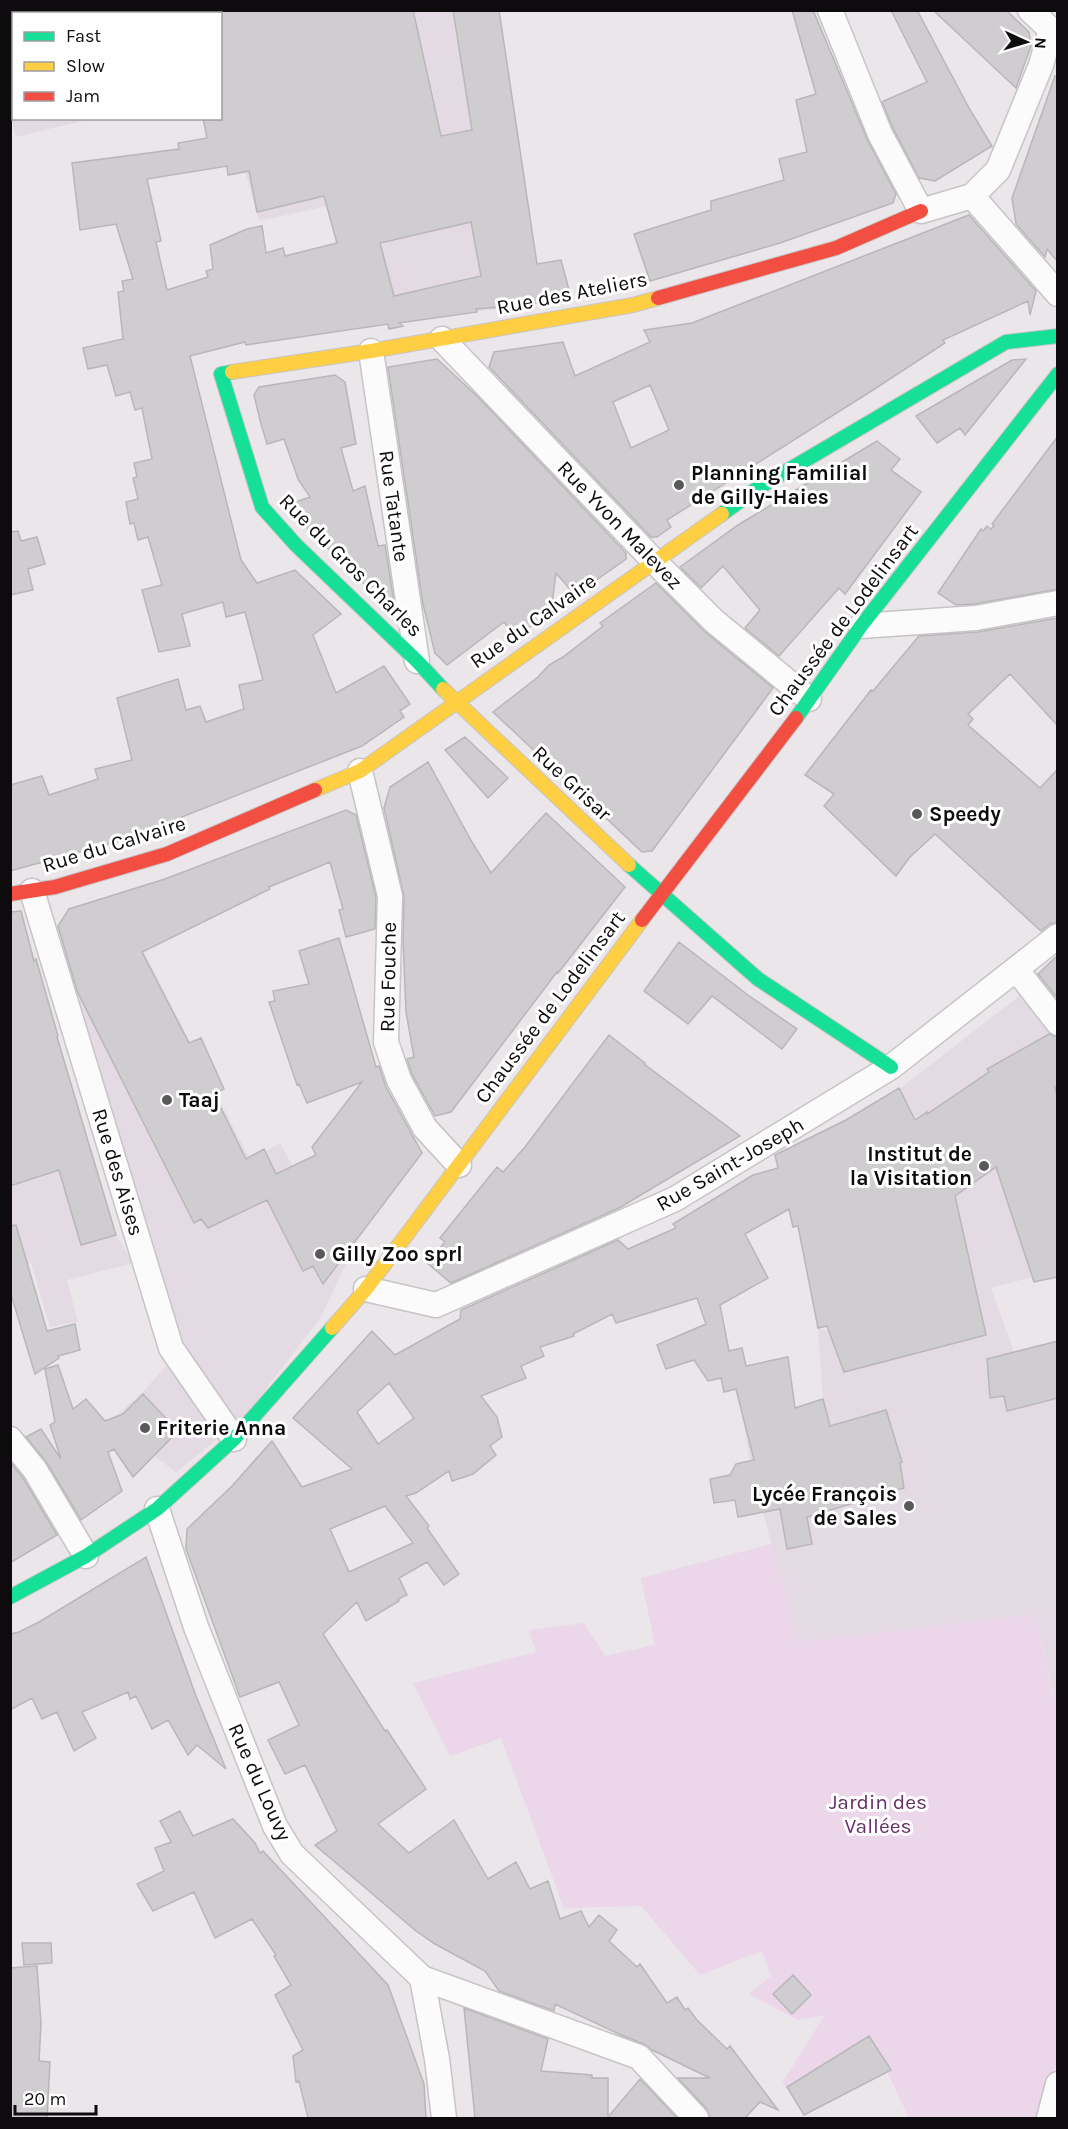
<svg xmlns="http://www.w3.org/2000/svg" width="1068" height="2129" font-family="Karla,sans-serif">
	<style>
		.built { fill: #e4dae4 }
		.green { fill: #ebd6ea }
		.building { fill: #d0cdd0; stroke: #b9b6b9; stroke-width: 1.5; fill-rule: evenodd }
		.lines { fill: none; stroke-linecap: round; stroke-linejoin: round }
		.street-casing { stroke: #c7c4c7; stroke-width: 27 }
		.fast-casing { stroke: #c7c4c7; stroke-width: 16 }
		.slow-casing { stroke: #c7c4c7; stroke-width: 16 }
		.jam-casing { stroke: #c7c4c7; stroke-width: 16 }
		.street { stroke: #fcfbfc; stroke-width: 24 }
		.fast { stroke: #16e098; stroke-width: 14 }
		.slow { stroke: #ffcf43; stroke-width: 14 }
		.jam { stroke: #f24e42; stroke-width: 14 }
		.poi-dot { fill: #5b585b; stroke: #fff; stroke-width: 2 }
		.labels { text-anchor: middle; stroke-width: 6; stroke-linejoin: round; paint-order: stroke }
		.street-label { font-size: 21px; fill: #0e0b0e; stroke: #fff }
		.poi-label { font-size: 21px; font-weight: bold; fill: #0e0b0e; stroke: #fff; text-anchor: start }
		.park-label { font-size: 21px; fill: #652e65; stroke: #fff }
	</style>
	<rect width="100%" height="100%" fill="#eae6ea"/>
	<path class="built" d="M11 11H475L527 305 359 328 331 209 323 207 259 221 246 174 232 170 220 118V14H14V118L90 119 16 137 11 118Z
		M141 946 250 1160 280 1143 315 1206 357 1240 321 1317 243 1419 176 1472 153 1455 114 1417 140 1395 165 1367 179 1359 75 986 79 975Z
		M1023 993 1055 1032 1010 1058 1057 1270 991 1288 1014 1352 1057 1342V1702H1055L1036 1614 798 1642 751 1468 742 1413 774 1403 765 1362 787 1357 795 1407 823 1399 818 1328 832 1332 889 1097Z
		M10 1059 83 1124 116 1235 133 1263 67 1280 78 1322 50 1327 31 1263 11 1273Z"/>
	<path class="green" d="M772 1544 798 1642 1036 1614 1054 1701 1058 1702V2056L1042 2118H909L872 2039 787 2088 782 2083 825 2015 798 2020 749 1994 771 1976 762 1951 700 1975 641 1906 564 1908 501 1738 450 1756 413 1683 536 1652 529 1630 584 1623 605 1656 655 1645 641 1578Z"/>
	<path class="building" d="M220 10H413L441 136 472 130 453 10H499L537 264 561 260 571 297 524 305 476 309 477 312 399 323 403 326 389 329 388 324 246 345 245 342 190 356 241 560 257 583 295 570 341 614 313 635 336 693 384 666 410 704 400 711 404 717 362 746 126 839 10 871V785L42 776 49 795 98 779 95 769 132 760 117 698 178 679 186 710 200 706 206 722 244 709 239 685 263 680 245 612 226 617 223 602 182 614 190 646 159 652 142 590 162 585 148 537 138 540 134 523 130 524 126 502 138 499 133 478 137 477 134 463 152 459 142 408 135 410 130 392 116 396 107 365 88 369 83 348 123 339 118 292 124 291 122 281 133 279 116 224 80 230 72 163 179 149 178 143 207 138 203 118H220ZM227 166 228 175 249 171 257 212 324 196 337 243 285 256 283 248 266 253 262 226 247 229 210 245 213 269 206 271 208 277 167 290 156 242 161 241 147 179ZM471 222 481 276 394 296 380 243Z
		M792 10H813L867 139 896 194 893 203 780 243 650 281 634 234 711 210V201L784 180 779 159 807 152 796 100 816 94Z
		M891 10H917L969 108 992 146 935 181 919 178 893 128 882 102 927 82Z
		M933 10H1006L1029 32 1031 46 1016 88Z
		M1055 76 1058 77V262L1047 249 1045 257 1016 224 1012 198Z
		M969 215 1036 291 1030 315 1028 301 943 340 945 343 873 390 667 520 671 527 657 537H651L489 367 494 352 563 342 575 376 650 342 644 330 692 323ZM650 385 669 430 631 448 613 402Z
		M437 359 478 397 626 553V559L575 595 556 573 551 612 516 637 504 622 447 665 435 653 423 604 388 367Z
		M1026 359 965 435 960 428 937 443 916 416 1012 360Z
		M335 375 345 382 356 444 341 448 353 491 365 486 378 546 385 545 396 615 300 521 293 503 310 497 298 479 284 439 267 444 261 424 254 395 259 387Z
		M1058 436V589L974 604 956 605 938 593 981 529 983 531 987 526 991 529 994 526 992 524Z
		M877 441 900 459 891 470 921 492 845 594 839 588 779 656 745 628 760 610 723 566 701 588 680 567 738 525Z
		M18 531 21 541 37 537 45 564 28 569 33 590 10 595V532Z
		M656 583 705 632 773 688 652 851 642 852 493 712 538 677 549 665 563 657 603 626 600 623Z
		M1058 618V726L1010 674 968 714 973 719 968 725 1040 788 1058 769V922L1050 924 1041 931 935 834 909 858 896 876 824 806 834 794 805 775 871 690 873 691 919 636 978 632Z
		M465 737 508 778 488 798 445 750Z
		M428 762 472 842 491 873 546 813 625 887 558 973 557 972 451 1112 435 1116 412 1074 407 1059 414 1057 406 1012 403 939 404 896 384 808 390 787Z
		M346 810 356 815 376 897 375 929 346 937 339 910 343 909 330 862 269 887 270 889 142 952 189 1043 201 1038 224 1089 214 1094 246 1159 264 1149 276 1174 316 1155 312 1147 362 1082 307 1103 299 1084 297 1085 269 1002 275 1001 273 991 309 984 299 951 339 938 376 1067 379 1066 386 1087 422 1153 323 1284 313 1266 303 1271 267 1200 208 1228 201 1219 194 1223 77 991 58 926 69 909 165 879Z
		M21 911 34 961 36 959 58 1036 57 1037 116 1235 81 1245 59 1170 10 1186V912Z
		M679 942 748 995 797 1029 782 1049 712 996 688 1024 644 991Z
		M1058 955V999L1038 974Z
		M1049 1034 1058 1037V1085L1055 1087 1058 1101V1277L1034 1282 996 1167 955 1196 986 1335 844 1372 827 1326 818 1328 798 1226 793 1227 789 1209 745 1234 768 1278 720 1305 729 1351 742 1348 746 1366 788 1357 795 1408 823 1399 830 1426 886 1410 902 1462 900 1463 904 1488 807 1517 812 1544 787 1549 780 1509 738 1517 735 1500 714 1503 710 1479 730 1475 736 1464 754 1460 736 1389 724 1392 721 1378 708 1381 694 1360 666 1369 657 1345 706 1324 697 1298 616 1323 612 1314 573 1334 574 1336 540 1347 544 1356 521 1366 526 1378 481 1396 497 1417 502 1437 490 1446 496 1455 473 1474 452 1481 449 1471 416 1493 406 1496 429 1526 427 1528 459 1574 444 1585 427 1562 399 1578 407 1595 398 1599 399 1601 366 1621 357 1602 323 1634 385 1731 387 1730 426 1789 378 1824 409 1853 454 1820 488 1879 516 1862 530 1889 548 1881 560 1919 581 1911 589 1927 599 1915 617 1930 609 1941 637 1967 640 1964 667 2003 677 1997 685 2010 688 2008 697 2020 727 2049 730 2046 778 2110 760 2102 745 2118H710L706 2108 678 2078H710L652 2050 644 2044 621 2035 555 2004 554 2011 499 1991 485 1971 435 1944 416 1931 315 1845 337 1831 305 1765 285 1774 268 1740 299 1725 279 1682 240 1697 186 1549 187 1529 232 1486 272 1441 302 1487 352 1469 293 1418 372 1331 395 1355 460 1319 461 1310 618 1240 628 1249 676 1228 673 1224 753 1175 778 1168 775 1155 846 1120 899 1088 915 1120 927 1112V1114L989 1072 987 1069ZM389 1383 414 1418 378 1444 357 1412ZM385 1506 413 1543 349 1572 330 1529Z
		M609 1035 645 1063 644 1064 740 1136 619 1208 451 1283 427 1263 445 1242 440 1238 497 1167 503 1172 525 1147Z
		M16 1225 47 1331 75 1324 80 1350 58 1356 59 1358 35 1374 10 1291V1226Z
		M1058 1341V1398L1007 1411 1004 1396 990 1398 987 1359Z
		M58 1365 73 1409 86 1399 105 1421 123 1414 143 1394 178 1431 133 1477 114 1449 108 1452 122 1491 81 1520 47 1463 26 1437 41 1429 61 1459 50 1425 55 1422 45 1369Z
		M10 1462 23 1478 57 1535 10 1563Z
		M146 1557 196 1696 226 1769 197 1745 188 1755 168 1720 152 1729 136 1696 130 1699 128 1692 82 1712 96 1738 74 1751 57 1712 42 1719 32 1698 10 1710V1634L19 1632 39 1622Z
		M180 1811 193 1836 233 1819 255 1843 260 1853 263 1851 388 1985 424 2084 426 2118H308L299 2081 296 2082 293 2056 303 2050 275 1995 291 1985 274 1956 276 1955 252 1919 215 1938 194 1892 153 1911 137 1884 164 1871 155 1848 171 1842 160 1821Z
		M22 1943H51L52 1963 24 1965Z
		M37 1966 41 2024 39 2061 50 2062 47 2118H10V1968Z
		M793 1975 811 1995 792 2014 773 1994Z
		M464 2008 548 2039 541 2071 592 2075V2078H608V2117L640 2079 677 2118H475Z
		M869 2036 891 2070 804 2115 787 2087Z"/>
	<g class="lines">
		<defs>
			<path id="street" d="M830 10 880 134 921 211 972 196 998 170 1041 65 1051 30 1030 10
				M972 196 1058 294
				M442 339 654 561 714 621 809 699
				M371 351 417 661
				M861 626 976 618 1058 603
				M360 771 390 896 386 1042 399 1080 425 1128 459 1165
				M32 891 171 1348 234 1439
				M1016 969 1058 1023
				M366 1289 436 1305 675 1199 891 1067 1058 936
				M10 1439 35 1470 86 1556
				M157 1509 196 1627 275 1826 292 1854 422 1978 437 2059 444 2118
				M422 1978 639 2057 696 2118
				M1049 2118 1058 2084"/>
			<path id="fast" d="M232 372 221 374 262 507 296 545 417 661 443 689
				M722 514 758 488 1006 342 1058 336
				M796 718 861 626 1058 374
				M629 865 758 979 891 1067
				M10 1597 86 1556 157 1509 234 1439 332 1328"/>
			<path id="slow" d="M232 372 371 351 633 305 658 298
				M443 689 629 865
				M315 790 360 771 722 514
				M332 1328 366 1289 642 920"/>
			<path id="jam" d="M658 298 836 248 921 211
				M10 894 55 887 167 854 315 790
				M642 920 796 718"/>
		</defs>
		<use href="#street" class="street-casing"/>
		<use href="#fast" class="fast-casing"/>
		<use href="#slow" class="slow-casing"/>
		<use href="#jam" class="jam-casing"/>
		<use href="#street" class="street"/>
		<use href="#fast" class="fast"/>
		<use href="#slow" class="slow"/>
		<use href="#jam" class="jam"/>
	</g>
	<g class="poi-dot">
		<circle cx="679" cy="485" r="6"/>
		<circle cx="917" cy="814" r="6"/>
		<circle cx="167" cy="1100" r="6"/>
		<circle cx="984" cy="1166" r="6"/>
		<circle cx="320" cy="1254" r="6"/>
		<circle cx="145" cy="1428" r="6"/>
		<circle cx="909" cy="1506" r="6"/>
	</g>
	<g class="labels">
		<g class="street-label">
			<text transform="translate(572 293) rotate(-11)" y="7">Rue des Ateliers</text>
			<text transform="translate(394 506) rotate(82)" y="7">Rue Tatante</text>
			<text transform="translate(620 525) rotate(46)" y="7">Rue Yvon Malevez</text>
			<text transform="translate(351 565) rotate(45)" y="7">Rue du Gros Charles</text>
			<text transform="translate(843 620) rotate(-53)" y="7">Chaussée de Lodelinsart</text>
			<text transform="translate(533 621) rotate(-35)" y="7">Rue du Calvaire</text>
			<text transform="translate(572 783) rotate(43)" y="7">Rue Grisar</text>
			<text transform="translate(114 844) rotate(-17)" y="7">Rue du Calvaire</text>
			<text transform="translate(388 977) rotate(-89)" y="7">Rue Fouche</text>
			<text transform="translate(550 1007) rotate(-53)" y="7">Chaussée de Lodelinsart</text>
			<text transform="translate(730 1164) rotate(-30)" y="7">Rue Saint-Joseph</text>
			<text transform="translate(118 1172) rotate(73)" y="7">Rue des Aises</text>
			<text transform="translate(260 1782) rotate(66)" y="7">Rue du Louvy</text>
		</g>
		<g class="poi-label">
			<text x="691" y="480">Planning Familial<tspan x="691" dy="24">de Gilly-Haies</tspan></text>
			<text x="929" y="821">Speedy</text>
			<text x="179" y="1107">Taaj</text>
			<text x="972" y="1161" text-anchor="end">Institut de<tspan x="972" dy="24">la Visitation</tspan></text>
			<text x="332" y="1261">Gilly Zoo sprl</text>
			<text x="157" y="1435">Friterie Anna</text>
			<text x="897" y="1501" text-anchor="end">Lycée François<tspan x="897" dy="24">de Sales</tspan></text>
		</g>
		<g class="park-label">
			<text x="878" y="1809">Jardin des<tspan x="878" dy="24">Vallées</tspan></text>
		</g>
	</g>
	<rect width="1068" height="2129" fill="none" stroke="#0e0b0e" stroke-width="24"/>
	<rect x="12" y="12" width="210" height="108" fill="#ffffff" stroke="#9f9d9f" stroke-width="1.5"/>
	<rect x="24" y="32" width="30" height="9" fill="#16e098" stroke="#9f9d9f" stroke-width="1.5"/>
	<text x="66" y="42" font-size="18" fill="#0e0b0e">Fast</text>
	<rect x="24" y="62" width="30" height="9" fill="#ffcf43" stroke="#9f9d9f" stroke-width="1.5"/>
	<text x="66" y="72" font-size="18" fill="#0e0b0e">Slow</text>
	<rect x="24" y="92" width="30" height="9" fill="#f24e42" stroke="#9f9d9f" stroke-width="1.5"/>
	<text x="66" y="102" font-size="18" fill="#0e0b0e">Jam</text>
	<g transform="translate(1026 42) rotate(94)" stroke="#ffffff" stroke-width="4.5" paint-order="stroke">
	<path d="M0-4.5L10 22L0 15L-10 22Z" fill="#0e0b0e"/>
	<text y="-9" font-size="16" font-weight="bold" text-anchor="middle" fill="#0e0b0e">N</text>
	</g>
	<path d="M15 2105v9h81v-9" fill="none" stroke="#0e0b0e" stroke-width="3"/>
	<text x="24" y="2105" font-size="18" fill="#0e0b0e" stroke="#ffffff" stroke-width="4.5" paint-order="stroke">20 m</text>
</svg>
